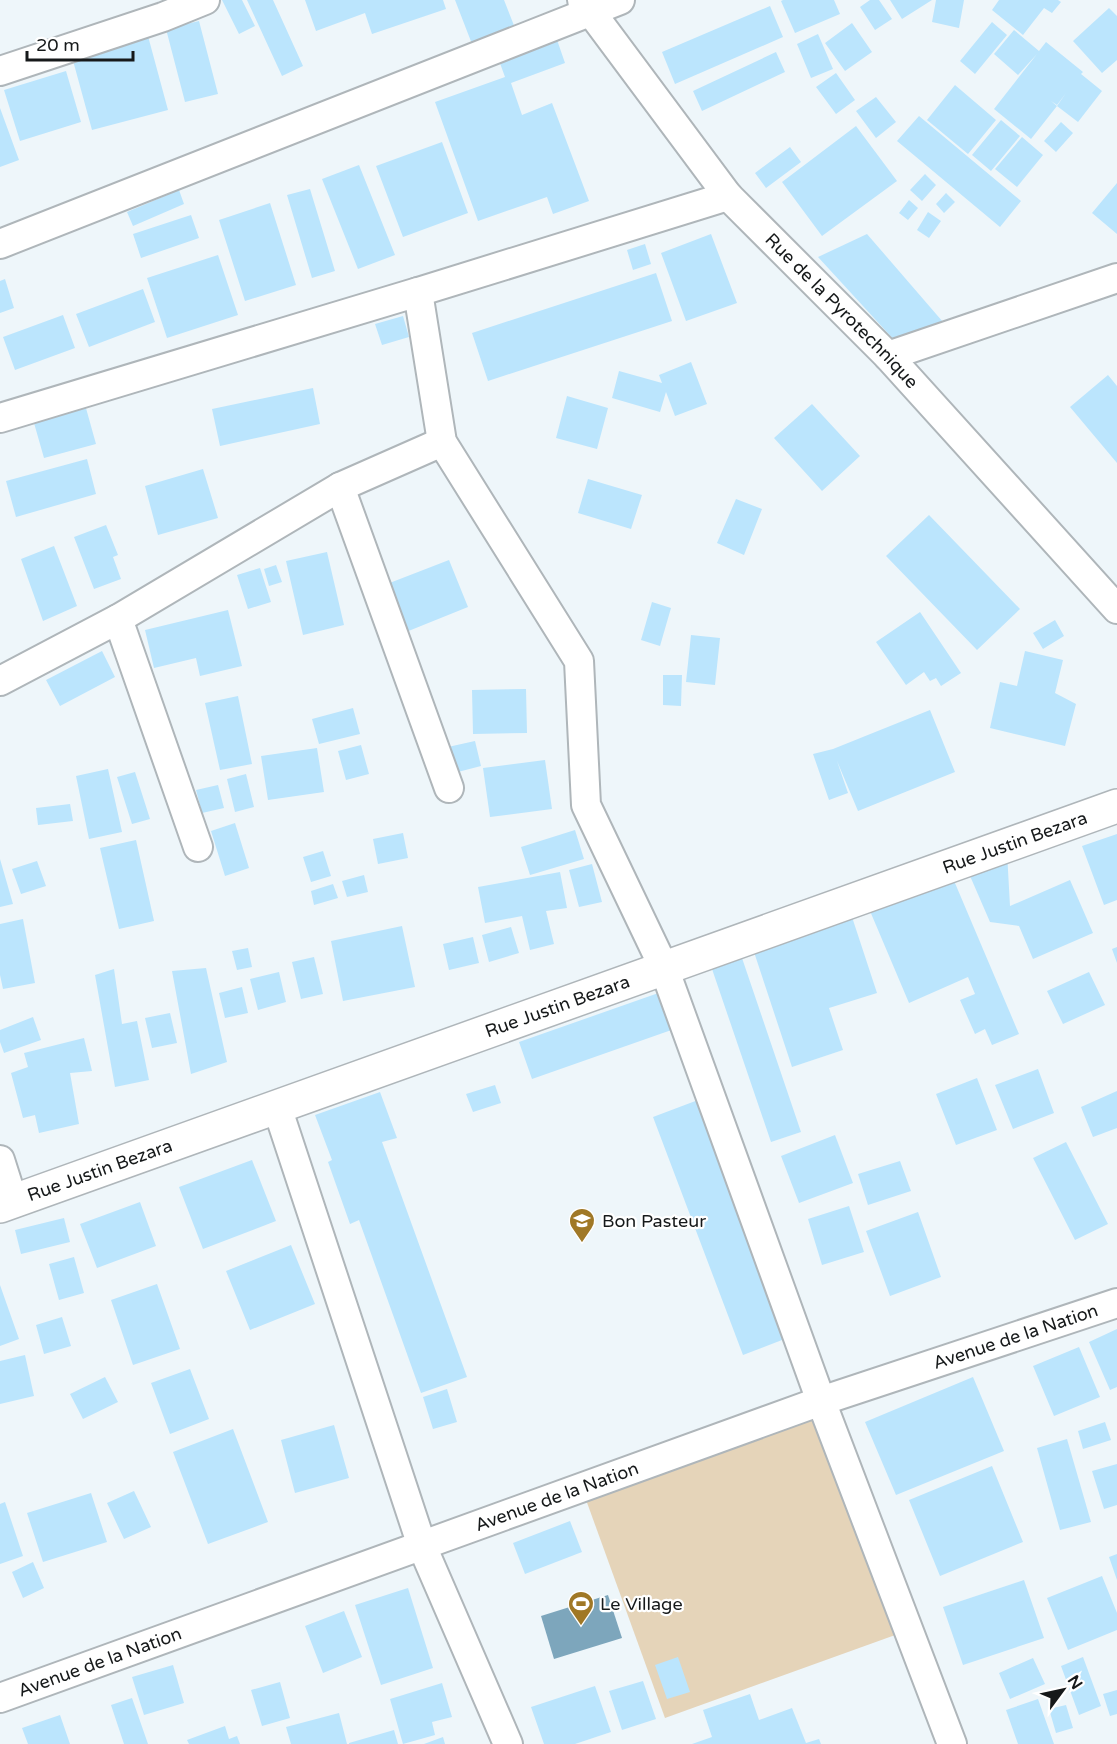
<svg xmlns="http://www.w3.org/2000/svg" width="1117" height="1744" font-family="'Varela Round',sans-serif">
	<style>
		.green { fill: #e5d4b9 }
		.water { fill: #7da6bc }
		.building { fill: #bbe5fd }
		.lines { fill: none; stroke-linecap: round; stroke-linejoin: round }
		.minor-casing { stroke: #afb6ba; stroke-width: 32 }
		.secondary-casing { stroke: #afb6ba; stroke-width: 36 }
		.minor { stroke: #fff; stroke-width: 28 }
		.secondary { stroke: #fff; stroke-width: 33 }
		.labels { text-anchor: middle; stroke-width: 4.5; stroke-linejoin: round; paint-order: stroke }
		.street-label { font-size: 18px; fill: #16191a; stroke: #fff }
		.poi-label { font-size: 18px; fill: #16191a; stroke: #fff; text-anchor: start }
	</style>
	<rect width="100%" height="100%" fill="#eef6fa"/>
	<path class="green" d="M818 1414 898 1634 665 1718 585 1497Z"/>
	<path class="water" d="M608 1595 622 1638 554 1659 541 1616Z"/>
	<path class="building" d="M222 0H242L255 26 239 34Z
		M247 0H273L303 66 282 76Z
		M305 0H443L446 9 372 34 365 13 316 31Z
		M455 0H504L515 28 472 44Z
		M783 0H834L840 14 795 33 781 1Z
		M870 0H879L892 19 875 30 860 7Z
		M890 0H932L902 19Z
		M936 0H964L959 28 932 22Z
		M999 0H1058L1061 2 1052 13 1044 8 1023 35 992 10Z
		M770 6 783 37 675 84 662 52Z
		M1109 8 1117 16V60L1102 73 1073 41Z
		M199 21 218 94 185 102 166 29Z
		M992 22 1007 35 975 74 960 61Z
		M852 23 872 52 845 71 825 43Z
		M145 25 168 110 92 130 69 46Z
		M1014 30 1039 51 1046 42 1083 72 1081 74 1102 91 1078 122 1057 106 1066 93 1057 105 1051 101 1057 106 1031 139 994 109 1037 54 1018 75 994 54Z
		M555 34 565 63 511 83 522 115 552 103 589 201 553 214 547 197 478 221 435 102 505 77 497 55Z
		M818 34 833 69 811 78 797 44Z
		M776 52 785 72 702 111 693 91Z
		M66 71 81 122 20 141 4 90Z
		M836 73 855 100 836 114 816 87Z
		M955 85 996 120 968 154 927 120Z
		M876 97 896 122 876 138 856 111Z
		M0 108 19 160 0 167Z
		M919 116 1021 201 1000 227 897 141Z
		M1001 120 1020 136 991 171 972 155Z
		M1061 122 1073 133 1056 152 1044 141Z
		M856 126 897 181 822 236 782 182Z
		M1022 137 1043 155 1017 187 995 169Z
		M442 142 468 213 403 237 376 166Z
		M790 147 801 162 766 188 755 173Z
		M359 165 395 255 358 269 322 179Z
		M925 174 936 185 922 201 910 190Z
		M1117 183V234L1092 213Z
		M310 189 335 271 312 278 287 195Z
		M179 190 184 204 133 226 127 212Z
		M946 193 955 202 944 213 936 204Z
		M909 200 918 208 908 220 899 213Z
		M270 203 296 285 245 301 219 220Z
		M928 212 941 221 929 238 917 230Z
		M191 215 199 238 141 258 133 234Z
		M711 234 737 303 686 321 661 253Z
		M867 234 943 322 896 342 818 257Z
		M645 244 651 264 633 270 627 250Z
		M218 255 238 315 167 338 147 278Z
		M656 273 672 321 488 381 472 333Z
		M5 279 14 308 0 313V281Z
		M143 289 155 322 89 347 76 314Z
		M63 315 75 348 15 370 3 337Z
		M403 316 409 337 382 345 375 324Z
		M691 362 707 404 675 416 666 392 660 412 612 398 619 371 662 383 659 375Z
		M1108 375 1117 386V463L1070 407Z
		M313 388 320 424 220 446 212 409Z
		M567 396 608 408 597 449 556 438Z
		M84 401 96 444 44 458 32 416Z
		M812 404 860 456 822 491 774 438Z
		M87 459 96 494 16 517 6 481Z
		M203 469 218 518 158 535 145 486Z
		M588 479 642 495 631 529 578 513Z
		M736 499 762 509 744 555 717 543Z
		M929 515 1020 609 977 650 886 556Z
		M106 525 118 555 113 557 121 579 94 589 74 537Z
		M54 546 77 606 43 621 21 559Z
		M327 552 344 625 303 635 286 561Z
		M449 560 468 607 406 632 387 584Z
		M276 565 282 582 269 586 264 569Z
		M260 568 271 602 248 609 237 575Z
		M652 602 671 608 660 646 641 640Z
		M228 610 242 666 200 676 196 658 154 668 145 630Z
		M920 612 961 673 941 686 936 678 930 681 924 672 906 685 876 642Z
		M1055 620 1064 636 1043 649 1033 633Z
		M691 635 720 638 715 685 686 682Z
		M102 651 115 677 60 706 46 680Z
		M1025 651 1063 660 1055 693 1076 704 1065 746 990 728 1000 682 1017 686Z
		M663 675H682L681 706 663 705Z
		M526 689 527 733 473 734 472 690Z
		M238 696 252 764 220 770 205 703Z
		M353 708 360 734 319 744 312 719Z
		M930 710 955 772 858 811 837 761 848 793 829 800 813 754 833 749Z
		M475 741 481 766 454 773 448 747Z
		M361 745 369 774 346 780 338 751Z
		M317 748 324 792 268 800 261 756Z
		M545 760 552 809 490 817 483 768Z
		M108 769 122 832 89 839 76 776Z
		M135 772 150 819 132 824 117 777Z
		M246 774 254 807 235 812 227 779Z
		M218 785 224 808 202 813 196 790Z
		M70 804 73 821 38 825 36 808Z
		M235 823 249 868 225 876 211 831Z
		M575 830 584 859 530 875 521 847Z
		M403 833 408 858 378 864 373 839Z
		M1117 834V900L1104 905 1082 846Z
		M136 840 154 921 119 929 100 848Z
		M323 851 331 876 311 882 303 857Z
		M1007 852 1010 906 1070 880 1093 933 1033 959 1019 926 990 922 967 869Z
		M0 859 13 904 0 907Z
		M37 861 46 886 21 894 12 869Z
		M592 864 602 902 579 907 569 870Z
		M560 872 567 908 546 911 554 944 530 950 522 916 485 923 478 887Z
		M364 875 368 892 347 897 342 881Z
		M952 876 1019 1034 992 1045 985 1029 975 1034 960 1000 975 994 968 977 909 1003 870 911Z
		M333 884 338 898 314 905 311 891Z
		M852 917 877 993 829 1008 843 1050 792 1067 753 949Z
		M23 919 35 983 3 989 0 975V924Z
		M402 926 415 987 343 1001 331 941Z
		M511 927 519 953 489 962 482 935Z
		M473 937 479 963 449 970 443 944Z
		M1117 947V963L1112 949Z
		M248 948 252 967 237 970 232 951Z
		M314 957 323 994 301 999 292 962Z
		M742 958 801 1132 771 1142 712 969Z
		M206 968 227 1062 191 1074 172 971Z
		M114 969 122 1024 137 1021 149 1080 115 1087 95 975Z
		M279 972 286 1002 258 1010 250 979Z
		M1089 972 1105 1005 1063 1024 1047 991Z
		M242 987 248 1013 225 1018 219 993Z
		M667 990 680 1027 532 1079 519 1042Z
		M170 1013 177 1043 152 1048 145 1018Z
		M33 1017 41 1040 4 1053 0 1042V1030Z
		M84 1038 92 1071 70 1073 79 1124 39 1133 35 1115 23 1118 11 1073 28 1067 24 1053Z
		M1038 1069 1054 1113 1013 1129 995 1085Z
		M977 1078 997 1130 956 1145 936 1094Z
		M495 1085 501 1103 473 1112 466 1094Z
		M1117 1091V1128L1093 1137 1081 1107Z
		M380 1092 397 1138 382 1142 467 1377 421 1393 359 1220 350 1224 328 1162 332 1160 315 1115Z
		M706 1097 795 1335 743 1355 653 1117Z
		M835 1135 853 1183 799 1203 781 1156Z
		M1066 1142 1108 1224 1075 1240 1033 1158Z
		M252 1160 276 1221 203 1249 179 1187Z
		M900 1161 911 1191 868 1205 858 1174Z
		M140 1202 156 1246 97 1268 80 1224Z
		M849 1206 864 1252 822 1265 808 1219Z
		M918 1212 941 1277 890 1296 866 1231Z
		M64 1218 70 1242 21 1254 15 1230Z
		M291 1245 315 1304 250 1330 226 1271Z
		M74 1257 84 1293 59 1300 49 1264Z
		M157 1284 180 1349 133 1365 111 1300Z
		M0 1285 19 1339 0 1346Z
		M62 1317 71 1346 44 1354 36 1325Z
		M1117 1329V1387L1110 1390 1089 1342Z
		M1079 1347 1100 1397 1054 1416 1033 1366Z
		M25 1355 34 1396 0 1404V1361Z
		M190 1369 209 1419 170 1434 151 1383Z
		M105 1377 118 1402 83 1419 70 1394Z
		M973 1377 1004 1451 896 1495 865 1422Z
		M447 1389 457 1422 433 1429 423 1397Z
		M1105 1422 1111 1440 1083 1449 1078 1431Z
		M334 1425 349 1478 295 1493 281 1440Z
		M233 1429 268 1522 208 1544 173 1452Z
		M1067 1439 1091 1522 1060 1530 1037 1448Z
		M1117 1464V1505L1104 1509 1092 1471Z
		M992 1466 1023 1542 940 1576 909 1500Z
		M134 1491 151 1527 124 1539 107 1503Z
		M91 1493 107 1542 43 1562 27 1513Z
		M5 1502 23 1556 0 1564V1504Z
		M570 1521 582 1552 525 1574 513 1543Z
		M1117 1554V1580L1109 1557Z
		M33 1562 44 1588 23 1598 12 1572Z
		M1102 1576 1117 1613V1630L1068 1650 1047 1598Z
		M1024 1580 1044 1638 963 1665 943 1607Z
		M408 1588 433 1668 381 1685 355 1605Z
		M344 1611 362 1657 323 1673 305 1626Z
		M678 1657 690 1692 667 1699 655 1665Z
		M1083 1657 1101 1706 1079 1715 1061 1666Z
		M1033 1658 1045 1684 1010 1699 999 1673Z
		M173 1665 184 1703 144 1715 132 1677Z
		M643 1681 656 1719 622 1730 609 1691Z
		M280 1682 290 1718 262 1726 251 1690Z
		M442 1683 452 1717 432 1722 435 1735 403 1744 390 1699Z
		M595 1686 611 1732 575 1744H544L531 1707Z
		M1117 1690V1714L1110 1716 1103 1694Z
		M750 1694 759 1720 792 1708 806 1743 819 1739 821 1744H692L712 1737 703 1710Z
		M132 1698 148 1744H124L111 1705Z
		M1038 1699 1054 1744H1018L1006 1710Z
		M1066 1705 1073 1728 1056 1733 1049 1709Z
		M339 1713 347 1744H291L286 1727Z
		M60 1715 70 1744H28L22 1728Z
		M225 1726 229 1739 237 1736 240 1744H189L187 1740Z
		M394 1730 398 1744H349V1743Z
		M443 1737 445 1744H424Z"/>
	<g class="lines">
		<defs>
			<g id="minor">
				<path id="s1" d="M582 0 728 196 888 356 1117 609"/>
				<path d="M0 71 163 17 205 0"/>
				<path d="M728 196 418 292 442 442 579 661 586 805 664 968 821 1401 952 1744"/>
				<path d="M0 244 620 0"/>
				<path d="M888 356 1117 278"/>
				<path d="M0 418 418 292"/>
				<path d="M340 487 449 788"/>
				<path d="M118 619 198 847"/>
				<path d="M0 681 118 619 340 487 442 442"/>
				<path d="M277 1107 422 1546 508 1744"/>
				<path d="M0 1160 13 1201"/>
				<path id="s2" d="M0 1698 821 1401 1117 1303"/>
			</g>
			<g id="secondary">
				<path id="s3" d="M0 1206 1117 806"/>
			</g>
		</defs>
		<use href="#minor" class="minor-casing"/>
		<use href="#secondary" class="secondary-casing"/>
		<use href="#minor" class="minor"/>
		<use href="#secondary" class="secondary"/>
	</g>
	<defs>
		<symbol id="school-pin" viewBox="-11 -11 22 30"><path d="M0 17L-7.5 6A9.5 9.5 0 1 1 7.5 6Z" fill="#a07826" stroke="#fff"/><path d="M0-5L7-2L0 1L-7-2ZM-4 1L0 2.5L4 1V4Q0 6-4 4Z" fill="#fff"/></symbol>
		<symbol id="stadium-pin" viewBox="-11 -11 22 30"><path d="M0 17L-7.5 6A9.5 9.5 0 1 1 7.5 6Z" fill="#a07826" stroke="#fff"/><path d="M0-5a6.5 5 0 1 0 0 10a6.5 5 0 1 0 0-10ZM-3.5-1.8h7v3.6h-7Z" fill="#fff"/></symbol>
	</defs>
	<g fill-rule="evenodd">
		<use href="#school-pin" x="567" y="1206" width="30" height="40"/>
		<use href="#stadium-pin" x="566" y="1589" width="30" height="40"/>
	</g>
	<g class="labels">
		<g class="street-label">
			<text dy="6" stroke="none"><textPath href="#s1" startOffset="406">Rue de la Pyrotechnique</textPath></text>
			<text dy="6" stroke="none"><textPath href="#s3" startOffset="1078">Rue Justin Bezara</textPath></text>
			<text dy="6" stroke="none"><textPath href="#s3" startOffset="592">Rue Justin Bezara</textPath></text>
			<text dy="6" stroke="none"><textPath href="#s3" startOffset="106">Rue Justin Bezara</textPath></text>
			<text dy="6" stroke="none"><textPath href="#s2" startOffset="1078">Avenue de la Nation</textPath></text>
			<text dy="6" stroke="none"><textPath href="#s2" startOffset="592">Avenue de la Nation</textPath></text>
			<text dy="6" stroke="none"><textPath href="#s2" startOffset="106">Avenue de la Nation</textPath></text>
		</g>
		<g class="poi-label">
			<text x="602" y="1227">Bon Pasteur</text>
			<text x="600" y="1610">Le Village</text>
		</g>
	</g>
	<g transform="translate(1063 1690) rotate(57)" stroke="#ffffff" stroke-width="4.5" paint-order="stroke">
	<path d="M0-4.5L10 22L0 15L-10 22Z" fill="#16191a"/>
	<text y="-9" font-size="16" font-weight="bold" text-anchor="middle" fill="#16191a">N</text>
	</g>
	<path d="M27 51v9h106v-9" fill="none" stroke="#16191a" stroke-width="3"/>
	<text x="36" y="51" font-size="18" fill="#16191a" stroke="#ffffff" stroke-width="4.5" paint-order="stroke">20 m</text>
</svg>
